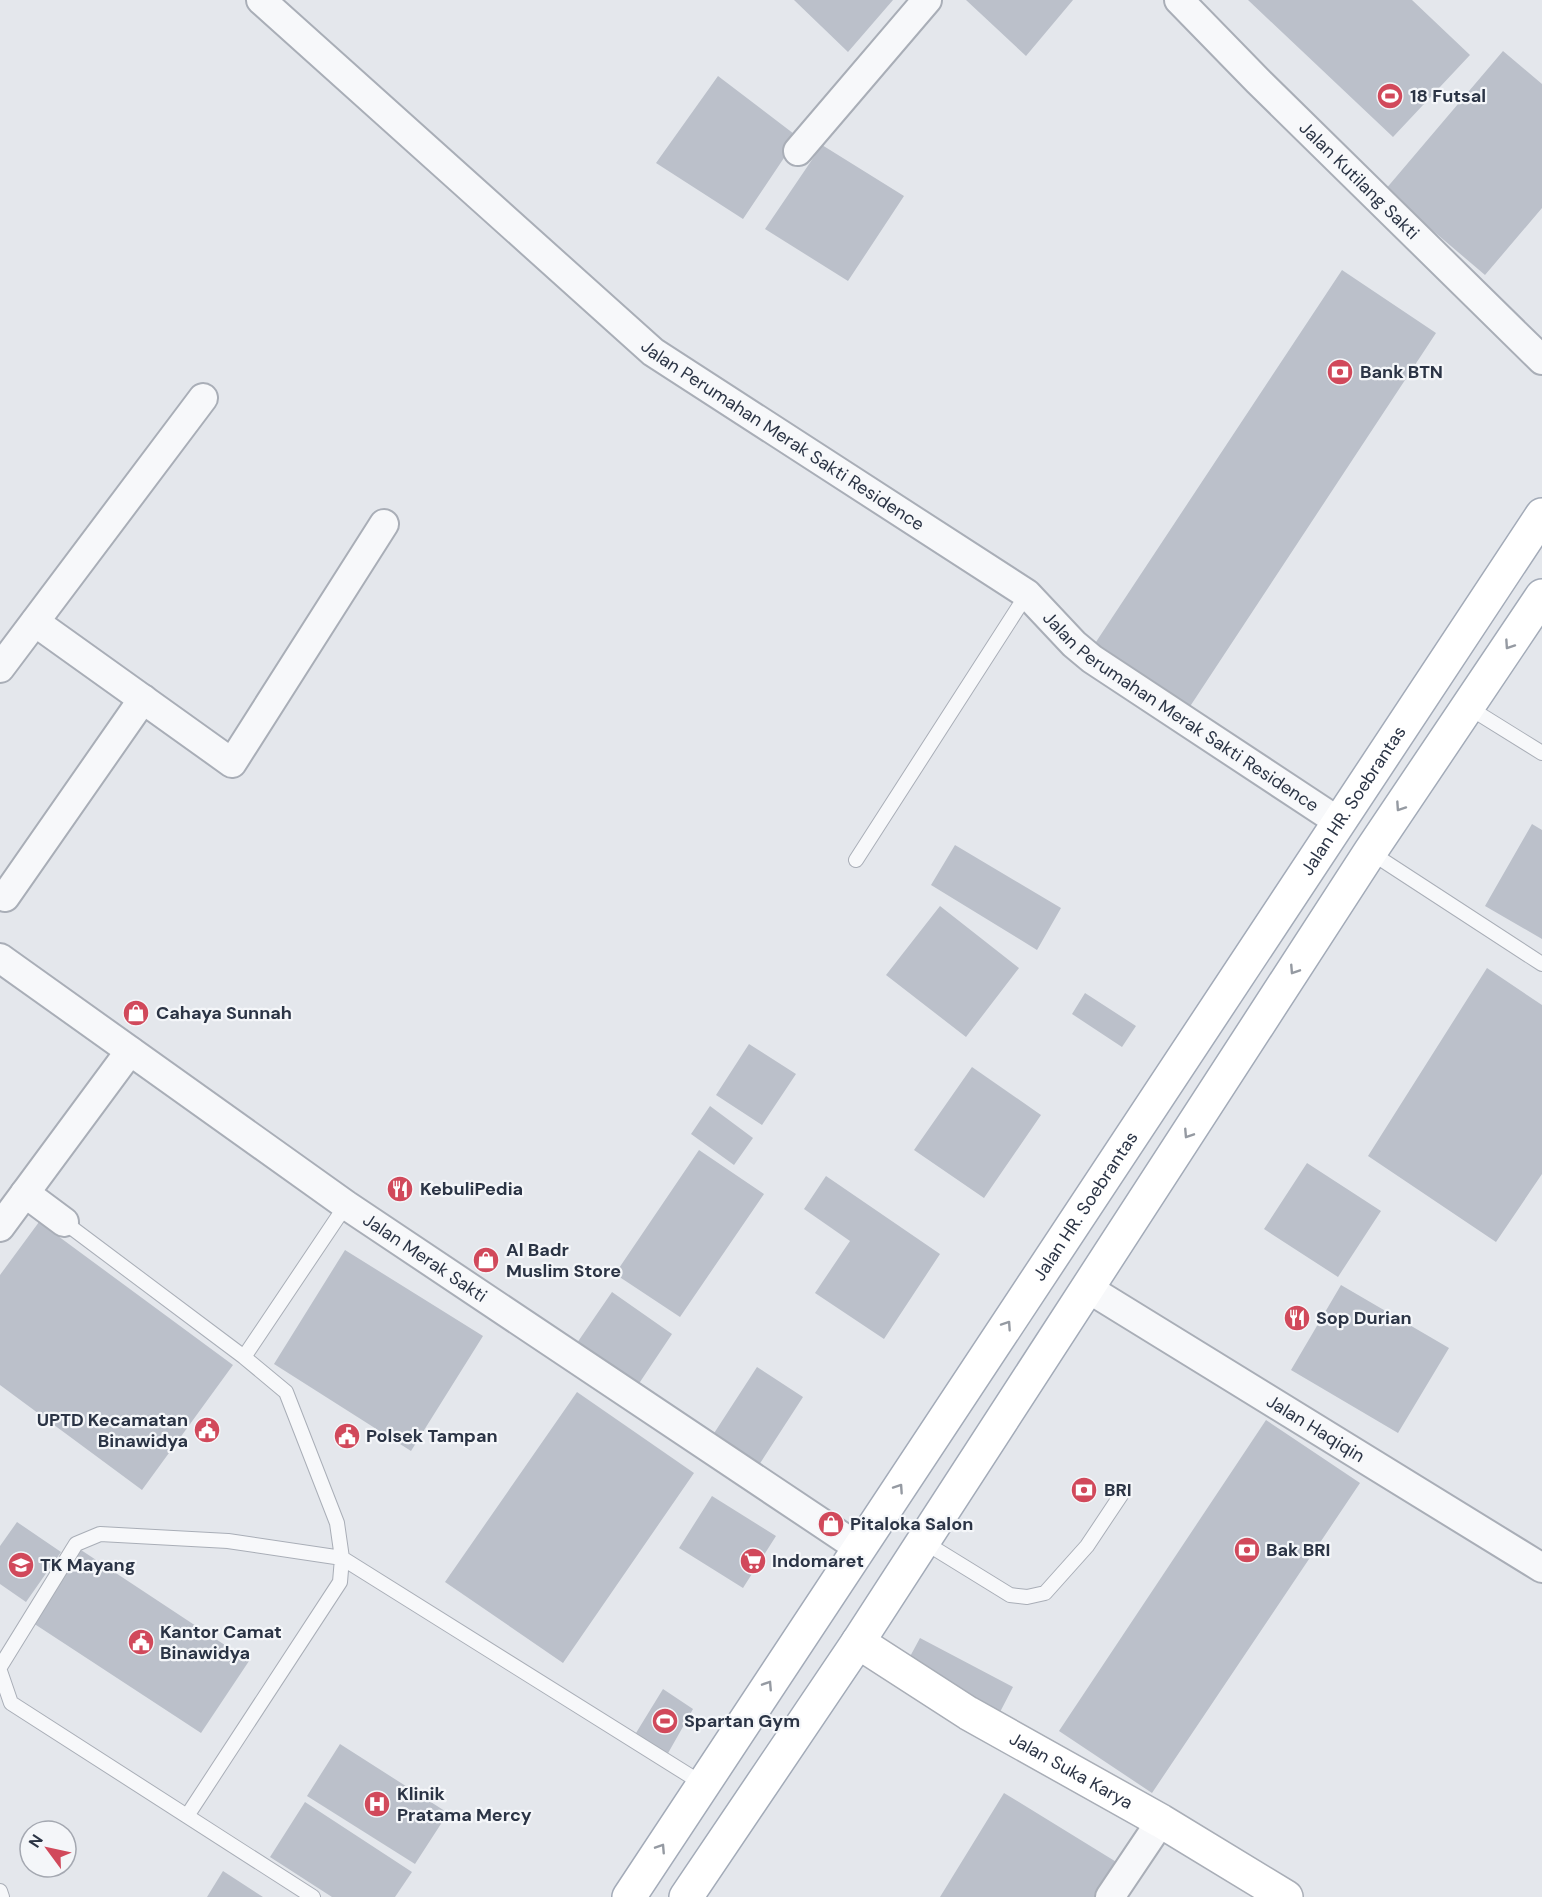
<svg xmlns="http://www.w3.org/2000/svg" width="1542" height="1897" font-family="'DM Sans',sans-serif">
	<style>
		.building { fill: #bbc0ca }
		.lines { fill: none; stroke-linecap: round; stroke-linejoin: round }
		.lane-casing { stroke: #a9aeb7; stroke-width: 16 }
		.street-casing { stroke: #a9aeb7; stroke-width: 32 }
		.secondary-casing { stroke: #a9aeb7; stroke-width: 36 }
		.primary-casing { stroke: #a3abb8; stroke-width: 36 }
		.lane { stroke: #f7f8fa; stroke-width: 14 }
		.street { stroke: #f7f8fa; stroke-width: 28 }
		.secondary { stroke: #fff; stroke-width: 33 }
		.primary { stroke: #fff; stroke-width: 33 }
		.oneway { stroke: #959aa2 }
		.labels { text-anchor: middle; stroke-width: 4.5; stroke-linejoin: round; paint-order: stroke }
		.poi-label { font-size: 18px; font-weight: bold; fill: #2b3445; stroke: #f4f6f9; text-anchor: start }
		.street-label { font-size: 18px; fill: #2b3445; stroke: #f4f6f9 }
	</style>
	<rect width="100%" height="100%" fill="#e4e7ec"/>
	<path class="building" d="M794 0H893L848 52Z
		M966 0H1073L1026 56Z
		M1248 0H1412L1470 55 1393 137Z
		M1503 51 1542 84V208L1485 275 1385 190Z
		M718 76 798 137 743 219 656 163Z
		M822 145 904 196 848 281 765 229Z
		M1342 270 1436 333 1187 711 1092 648Z
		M1532 824 1542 830V939L1485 906Z
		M955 845 1061 908 1037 950 931 885Z
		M940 906 1019 968 966 1037 886 975Z
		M1487 968 1542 1005V1174L1496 1242 1368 1156Z
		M1085 993 1136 1026 1122 1047 1072 1014Z
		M749 1044 796 1074 762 1125 716 1095Z
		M972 1067 1041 1115 984 1198 914 1150Z
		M710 1106 753 1138 734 1165 691 1134Z
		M699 1150 764 1194 680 1317 615 1274Z
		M1307 1163 1381 1211 1338 1277 1264 1229Z
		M826 1176 940 1254 884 1339 815 1293 850 1241 804 1209Z
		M39 1222 233 1365 142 1490 0 1385V1275Z
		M345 1250 483 1336 411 1451 274 1364Z
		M1341 1285 1449 1348 1398 1433 1291 1370Z
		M612 1292 672 1334 638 1385 577 1343Z
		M757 1367 803 1397 755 1471 709 1441Z
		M577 1392 694 1473 563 1663 445 1582Z
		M1266 1420 1360 1483 1152 1793 1059 1731Z
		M712 1496 776 1536 743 1588 679 1548Z
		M17 1522 61 1552 26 1602 0 1584V1546Z
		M81 1550 249 1661 201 1733 33 1623Z
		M920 1638 1013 1687 999 1714 906 1664Z
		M663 1689 693 1709 667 1755 636 1733Z
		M340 1744 448 1813 415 1864 307 1796Z
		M1004 1793 1118 1863 1097 1897H940Z
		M305 1802 412 1872 395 1897H332L270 1857Z
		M223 1871 263 1897H207Z"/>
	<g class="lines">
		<defs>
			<path id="lane" d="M1468 707 1542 753
				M1370 852 1542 964
				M856 860 1027 594
				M64 1222 244 1357 286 1392 337 1523 342 1558 340 1582 187 1816
				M244 1357 346 1205
				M924 1542 1010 1595 1027 1597 1045 1593 1087 1546 1123 1492
				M0 1667 76 1544 100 1534 228 1541 342 1558 703 1784
				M0 1671 11 1703 313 1897
				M0 1891 2 1897"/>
			<g id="street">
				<path id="s1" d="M261 0 653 352 1027 594 1074 644 1092 659 1339 822"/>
				<path id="s2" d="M1179 0 1258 81 1542 360"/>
				<path d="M798 151 927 0"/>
				<path d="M35 622 232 763 384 524"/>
				<path d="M0 668 203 398"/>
				<path d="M5 897 143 699"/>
				<path id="s3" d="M0 958 346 1205 859 1548"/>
				<path d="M25 1193 64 1222"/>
				<path d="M0 1227 130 1051"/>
				<path id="s4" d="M1089 1289 1542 1568"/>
				<path d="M1110 1897 1161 1821"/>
			</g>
			<g id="secondary">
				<path id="s5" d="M858 1642 968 1713 1161 1821 1286 1897"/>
			</g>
			<g id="primary">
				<path id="s6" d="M629 1897 1542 515"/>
				<path d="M686 1897 858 1642 1370 852 1542 596"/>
			</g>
		</defs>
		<use href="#lane" class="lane-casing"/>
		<use href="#street" class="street-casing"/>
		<use href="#secondary" class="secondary-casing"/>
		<use href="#primary" class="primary-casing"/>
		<use href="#lane" class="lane"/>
		<use href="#street" class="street"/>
		<use href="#secondary" class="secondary"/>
		<use href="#primary" class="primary"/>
	</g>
	<defs><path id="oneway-chevron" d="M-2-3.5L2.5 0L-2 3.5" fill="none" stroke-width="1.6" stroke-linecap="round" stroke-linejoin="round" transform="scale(1.5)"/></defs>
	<g class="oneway">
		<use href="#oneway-chevron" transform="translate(1509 645) rotate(124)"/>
		<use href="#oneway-chevron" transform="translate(1400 807) rotate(124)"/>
		<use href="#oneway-chevron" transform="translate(1294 970) rotate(123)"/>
		<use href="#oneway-chevron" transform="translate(1188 1134) rotate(123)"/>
		<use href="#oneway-chevron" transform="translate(1007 1325) rotate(-56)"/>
		<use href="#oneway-chevron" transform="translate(899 1488) rotate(-56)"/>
		<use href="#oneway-chevron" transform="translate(768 1685) rotate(-57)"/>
		<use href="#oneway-chevron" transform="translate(661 1848) rotate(-57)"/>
	</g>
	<defs>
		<symbol id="stadium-disc" viewBox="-11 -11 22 22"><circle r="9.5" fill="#d1495b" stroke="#f4f6f9"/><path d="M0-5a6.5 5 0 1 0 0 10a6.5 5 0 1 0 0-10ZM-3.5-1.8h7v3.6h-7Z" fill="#fff"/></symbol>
		<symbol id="bank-disc" viewBox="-11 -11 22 22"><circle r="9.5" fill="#d1495b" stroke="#f4f6f9"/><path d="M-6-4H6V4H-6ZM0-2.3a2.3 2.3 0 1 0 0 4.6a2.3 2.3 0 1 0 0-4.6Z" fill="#fff"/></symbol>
		<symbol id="shop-disc" viewBox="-11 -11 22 22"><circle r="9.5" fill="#d1495b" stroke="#f4f6f9"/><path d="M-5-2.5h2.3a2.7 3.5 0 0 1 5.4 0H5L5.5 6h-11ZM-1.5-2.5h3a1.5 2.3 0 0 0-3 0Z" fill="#fff"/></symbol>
		<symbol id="restaurant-disc" viewBox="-11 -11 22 22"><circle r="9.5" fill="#d1495b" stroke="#f4f6f9"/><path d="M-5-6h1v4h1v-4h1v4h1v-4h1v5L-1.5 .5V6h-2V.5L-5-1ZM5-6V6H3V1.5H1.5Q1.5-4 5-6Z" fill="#fff"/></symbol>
		<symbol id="civic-disc" viewBox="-11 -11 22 22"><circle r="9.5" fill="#d1495b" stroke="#f4f6f9"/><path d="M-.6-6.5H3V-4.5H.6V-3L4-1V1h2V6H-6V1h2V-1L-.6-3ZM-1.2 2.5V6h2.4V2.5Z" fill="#fff"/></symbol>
		<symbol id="supermarket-disc" viewBox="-11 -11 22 22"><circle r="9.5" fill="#d1495b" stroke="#f4f6f9"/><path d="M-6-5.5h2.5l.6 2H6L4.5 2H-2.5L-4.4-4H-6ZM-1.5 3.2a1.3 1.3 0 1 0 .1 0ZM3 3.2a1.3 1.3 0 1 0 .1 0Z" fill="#fff"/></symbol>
		<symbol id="school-disc" viewBox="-11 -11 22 22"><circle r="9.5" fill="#d1495b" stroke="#f4f6f9"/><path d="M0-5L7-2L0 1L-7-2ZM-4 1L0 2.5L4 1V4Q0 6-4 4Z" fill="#fff"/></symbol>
		<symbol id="hospital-disc" viewBox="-11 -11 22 22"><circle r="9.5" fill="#d1495b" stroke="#f4f6f9"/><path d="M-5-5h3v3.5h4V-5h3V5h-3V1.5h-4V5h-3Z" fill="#fff"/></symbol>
	</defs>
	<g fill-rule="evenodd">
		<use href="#stadium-disc" x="1375" y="81" width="30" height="30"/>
		<use href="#bank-disc" x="1325" y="357" width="30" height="30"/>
		<use href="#shop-disc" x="121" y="998" width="30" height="30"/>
		<use href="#restaurant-disc" x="385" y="1174" width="30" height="30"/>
		<use href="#shop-disc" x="471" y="1245" width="30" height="30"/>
		<use href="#restaurant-disc" x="1282" y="1303" width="30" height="30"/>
		<use href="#civic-disc" x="192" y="1415" width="30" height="30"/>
		<use href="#civic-disc" x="332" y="1421" width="30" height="30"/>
		<use href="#bank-disc" x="1069" y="1475" width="30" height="30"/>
		<use href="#shop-disc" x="816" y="1509" width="30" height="30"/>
		<use href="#bank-disc" x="1232" y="1535" width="30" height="30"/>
		<use href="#supermarket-disc" x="738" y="1546" width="30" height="30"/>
		<use href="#school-disc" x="6" y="1550" width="30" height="30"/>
		<use href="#civic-disc" x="126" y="1627" width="30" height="30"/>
		<use href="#stadium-disc" x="650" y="1706" width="30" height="30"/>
		<use href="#hospital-disc" x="362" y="1789" width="30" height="30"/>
	</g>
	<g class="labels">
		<g class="poi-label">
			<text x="1410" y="102">18 Futsal</text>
			<text x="1360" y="378">Bank BTN</text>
			<text x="156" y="1019">Cahaya Sunnah</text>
			<text x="420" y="1195">KebuliPedia</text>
			<text x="506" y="1256">Al Badr<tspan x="506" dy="21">Muslim Store</tspan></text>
			<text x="1316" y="1324">Sop Durian</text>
			<text x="188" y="1426" text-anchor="end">UPTD Kecamatan<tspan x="188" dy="21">Binawidya</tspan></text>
			<text x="366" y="1442">Polsek Tampan</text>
			<text x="1104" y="1496">BRI</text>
			<text x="850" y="1530">Pitaloka Salon</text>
			<text x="1266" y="1556">Bak BRI</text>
			<text x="772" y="1567">Indomaret</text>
			<text x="40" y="1571">TK Mayang</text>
			<text x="160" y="1638">Kantor Camat<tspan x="160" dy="21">Binawidya</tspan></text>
			<text x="684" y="1727">Spartan Gym</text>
			<text x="397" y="1800">Klinik<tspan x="397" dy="21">Pratama Mercy</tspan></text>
		</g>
		<g class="street-label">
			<text dy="6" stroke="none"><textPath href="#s2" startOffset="255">Jalan Kutilang Sakti</textPath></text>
			<text dy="6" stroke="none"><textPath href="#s1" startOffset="681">Jalan Perumahan Merak Sakti Residence</textPath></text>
			<text dy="6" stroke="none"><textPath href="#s1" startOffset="1167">Jalan Perumahan Merak Sakti Residence</textPath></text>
			<text dy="6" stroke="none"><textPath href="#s6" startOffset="1314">Jalan HR. Soebrantas</textPath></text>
			<text dy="6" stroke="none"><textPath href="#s6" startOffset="828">Jalan HR. Soebrantas</textPath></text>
			<text dy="6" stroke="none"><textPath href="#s3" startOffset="520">Jalan Merak Sakti</textPath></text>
			<text dy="6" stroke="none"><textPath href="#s4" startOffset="266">Jalan Haqiqin</textPath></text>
			<text dy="6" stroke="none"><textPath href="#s5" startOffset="249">Jalan Suka Karya</textPath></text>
		</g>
	</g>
	<g transform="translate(48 1849) rotate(303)"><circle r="28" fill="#f4f6f9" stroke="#a4a8b1" stroke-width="1.5"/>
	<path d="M0-4.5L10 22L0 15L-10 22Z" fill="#d1495b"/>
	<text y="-9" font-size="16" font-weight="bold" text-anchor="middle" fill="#2b3445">N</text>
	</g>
</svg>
